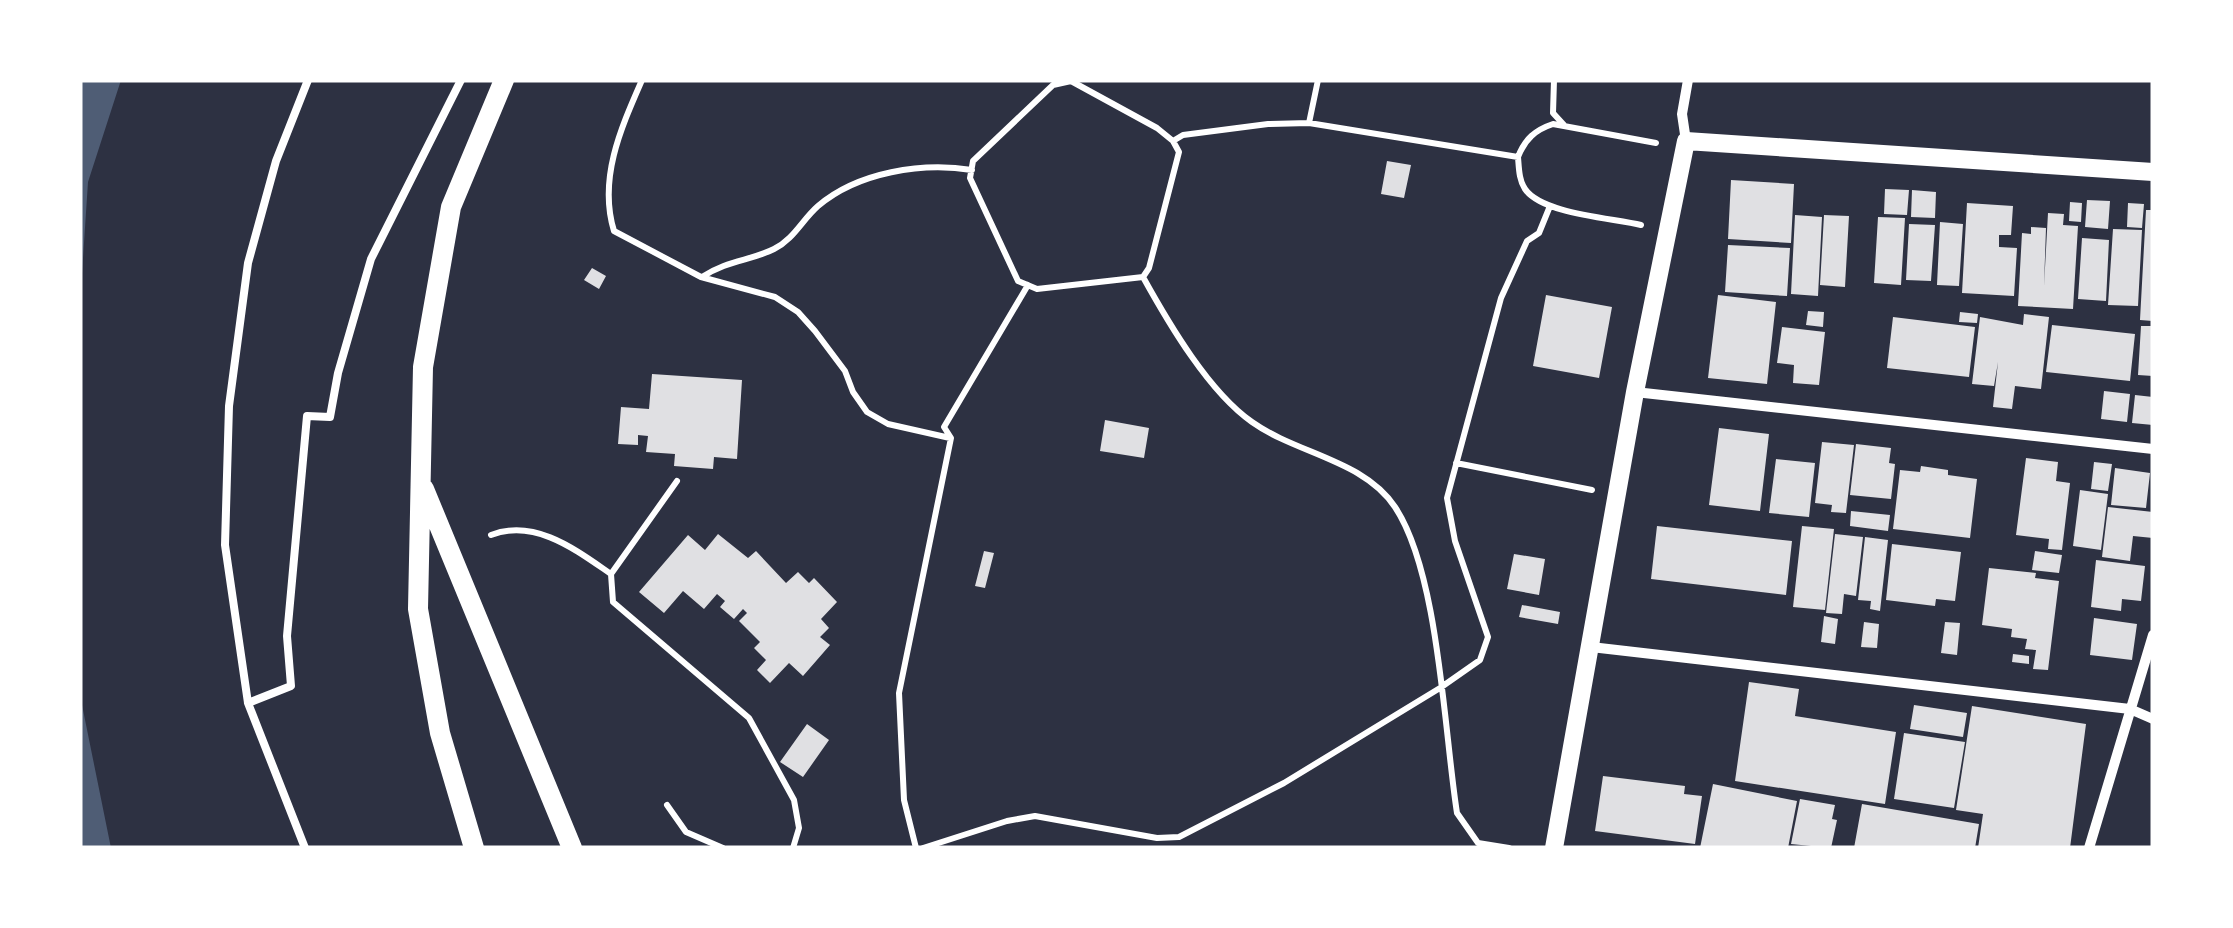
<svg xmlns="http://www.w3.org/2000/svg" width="2233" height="928" font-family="'Sofia Sans Condensed',sans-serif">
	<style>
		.water { fill: #4f5d75 }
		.building { fill: #e0e0e3 }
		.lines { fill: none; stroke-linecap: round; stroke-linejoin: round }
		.path { stroke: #fff; stroke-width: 6 }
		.service { stroke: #fff; stroke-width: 8 }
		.minor { stroke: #fff; stroke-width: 10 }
		.tertiary { stroke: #fff; stroke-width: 18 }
		.secondary { stroke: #fff; stroke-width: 20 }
	</style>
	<rect width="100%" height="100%" fill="#2d3142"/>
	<path class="water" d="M80 80H121L88 182 80 304Z
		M80 656 81 700 111 848H80Z"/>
	<path class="building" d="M1387 161 1411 165 1404 198 1381 194Z
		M1731 180 1794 184 1791 243 1728 239Z
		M1885 189 1909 190 1907 215 1884 214Z
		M1912 190 1936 192 1935 218 1911 217Z
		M2087 200 2110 201 2108 229 2085 227Z
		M2070 202 2082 203 2081 222 2069 221Z
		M1967 203 2013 206 2011 235H1999V247L2017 248 2014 296 1962 293Z
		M2128 203 2144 204 2142 228 2127 227Z
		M2146 210H2153V321L2140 320Z
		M2048 213 2064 214 2063 225 2078 226 2073 309 2018 306 2022 233 2031 234V227L2046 228 2044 286Z
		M1795 215 1822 217 1818 296 1791 294Z
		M1824 215 1849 216 1845 287 1820 285Z
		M1878 217 1905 218 1901 285 1874 283Z
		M1940 222 1963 224 1959 286 1937 285Z
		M1909 224 1935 225 1931 281 1906 280Z
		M2113 229 2142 230 2138 306 2108 305Z
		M2082 238 2109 240 2106 301 2078 299Z
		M1728 245 1790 248 1787 296 1725 292Z
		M592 268 606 276 599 289 584 280Z
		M1546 295 1612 307 1599 378 1533 366Z
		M1718 295 1776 302 1767 384 1708 378Z
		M1808 311 1824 312 1823 327 1806 325Z
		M1960 312 1978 314 1977 323 1959 322Z
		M2024 314 2049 317 2041 389 2015 386 2012 409 1993 407 1998 362 1994 386 1972 384 1980 317 2023 325Z
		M1893 317 1975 327 1969 377 1887 368Z
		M2052 325 2135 334 2130 381 2046 372Z
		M2141 326H2153V376L2138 375Z
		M1782 327 1825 332 1819 385 1793 383 1794 365 1777 363Z
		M652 374 742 380 737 459 714 457 713 469 674 466 675 454 646 452 648 436 638 435V445L618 444 621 407 649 409Z
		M2104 391 2130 394 2127 422 2101 419Z
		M2135 395 2153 397V425L2132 423Z
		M1105 420 1149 428 1144 458 1100 451Z
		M1719 428 1769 434 1760 511 1709 505Z
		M1822 442 1854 445 1846 513 1831 512 1832 505 1815 503Z
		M1856 444 1891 448 1889 463 1895 464 1891 499 1850 495Z
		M2026 458 2058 462 2056 481 2070 483 2062 550 2048 549 2049 539 2016 535Z
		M1776 459 1815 463 1809 517 1769 513Z
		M2094 462 2112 464 2108 491 2091 489Z
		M1921 466 1948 470V475L1977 479 1970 538 1893 529 1900 470 1920 472Z
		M2115 468 2150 473 2146 508 2111 505Z
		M2080 490 2108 494 2101 550 2073 546Z
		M2108 507 2153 512V538L2133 536 2130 561 2102 557Z
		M1851 511 1890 515 1888 531 1850 526Z
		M1657 526 1792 541 1786 595 1651 579Z
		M1802 526 1834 529 1825 610 1793 607Z
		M718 534 748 558 756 551 786 583 798 572 809 583 814 578 837 602 821 619 829 628 820 637 830 645 803 676 789 663 770 683 757 670 766 660 754 648 760 642 739 621 747 613 743 609 734 619 720 607 725 601 717 594 704 609 683 591 664 613 639 592 688 535 705 550Z
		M1835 534 1863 537 1856 596 1844 594 1842 614 1826 613Z
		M1865 537 1888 540 1880 611 1870 609 1871 601 1858 600Z
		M1892 544 1961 552 1955 601 1936 599 1935 606 1886 600Z
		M984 551 994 553 985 588 975 586Z
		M2035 551 2062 555 2059 573 2032 570Z
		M1514 554 1545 559 1539 595 1507 589Z
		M2096 560 2145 566 2141 601 2122 599 2121 611 2091 607Z
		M1989 568 2036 573 2035 578 2059 581 2048 670 2033 669 2036 650 2025 649 2027 639 2011 637 2012 629 1982 625Z
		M1522 605 1560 612 1558 624 1519 617Z
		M1824 616 1838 619 1835 644 1821 642Z
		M2094 618 2137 624 2132 660 2090 655Z
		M1864 622 1879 624 1877 648 1861 647Z
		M1945 622 1960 623 1957 655 1941 653Z
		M2013 654 2029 656V664L2012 662Z
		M1749 682 1799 689 1795 716 1896 732 1885 804 1735 781Z
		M1914 705 1967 713 1963 737 1910 729Z
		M1972 706 2086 724 2070 848H1978L1983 814 1956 810Z
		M807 724 829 740 803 777 780 762Z
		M1904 733 1965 742 1954 808 1894 799Z
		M1603 776 1685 786 1684 794 1702 796 1695 844 1595 831Z
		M1713 784 1797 801 1788 848H1700Z
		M1800 799 1835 805 1832 819 1837 820 1831 848 1791 844Z
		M1862 804 1979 824 1975 848H1854Z"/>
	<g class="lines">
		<path class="path" d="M642 80C621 128 598 179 614 231L701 277 775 297 798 312 815 331 845 371 853 392 867 412 888 424 950 438
			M1554 80 1553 113 1564 125
			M1309 123 1318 80
			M1173 141 1179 152 1149 268 1143 277 1037 289 1018 281 970 178 973 161 1053 85 1071 81 1157 128 1173 141 1183 135 1268 124 1309 123 1518 157C1525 139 1535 130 1553 124L1656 143
			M1518 157C1519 169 1519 180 1525 189 1542 214 1612 218 1641 225
			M702 277C728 260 750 261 774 249 794 239 802 220 818 206 858 172 922 162 972 170
			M1143 277C1169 324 1209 392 1252 422 1297 454 1364 460 1395 507 1439 573 1444 731 1457 813L1478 843 1509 848
			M1456 463 1592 490
			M677 481 611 574 613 602 749 718 794 800 799 828 793 848
			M491 535C535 518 576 550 611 574
			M667 805 686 832 723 848
			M916 848 904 800 899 693 951 438 944 427 1028 285
			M923 848 1007 821 1035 816 1157 838 1179 837 1284 783 1440 688 1480 660 1488 637 1455 541 1447 498 1501 298 1527 241 1539 233 1550 206"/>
		<path class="service" d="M248 703 291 686 287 636 307 416 330 417 338 373 371 259 461 80
			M305 848 248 703 225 545 229 406 248 263 276 161 308 80"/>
		<path class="minor" d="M1686 141 1682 114 1688 80
			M1635 392 2153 449
			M1591 647 2130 709 2153 719
			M2089 848 2153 635"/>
		<path class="tertiary" d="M1554 848 1635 392 1686 141 2153 172"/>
		<path class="secondary" d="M424 489 572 848
			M474 848 440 733 418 609 423 367 451 207 504 80"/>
	</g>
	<rect width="2233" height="928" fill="none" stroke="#ffffff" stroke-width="165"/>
</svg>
